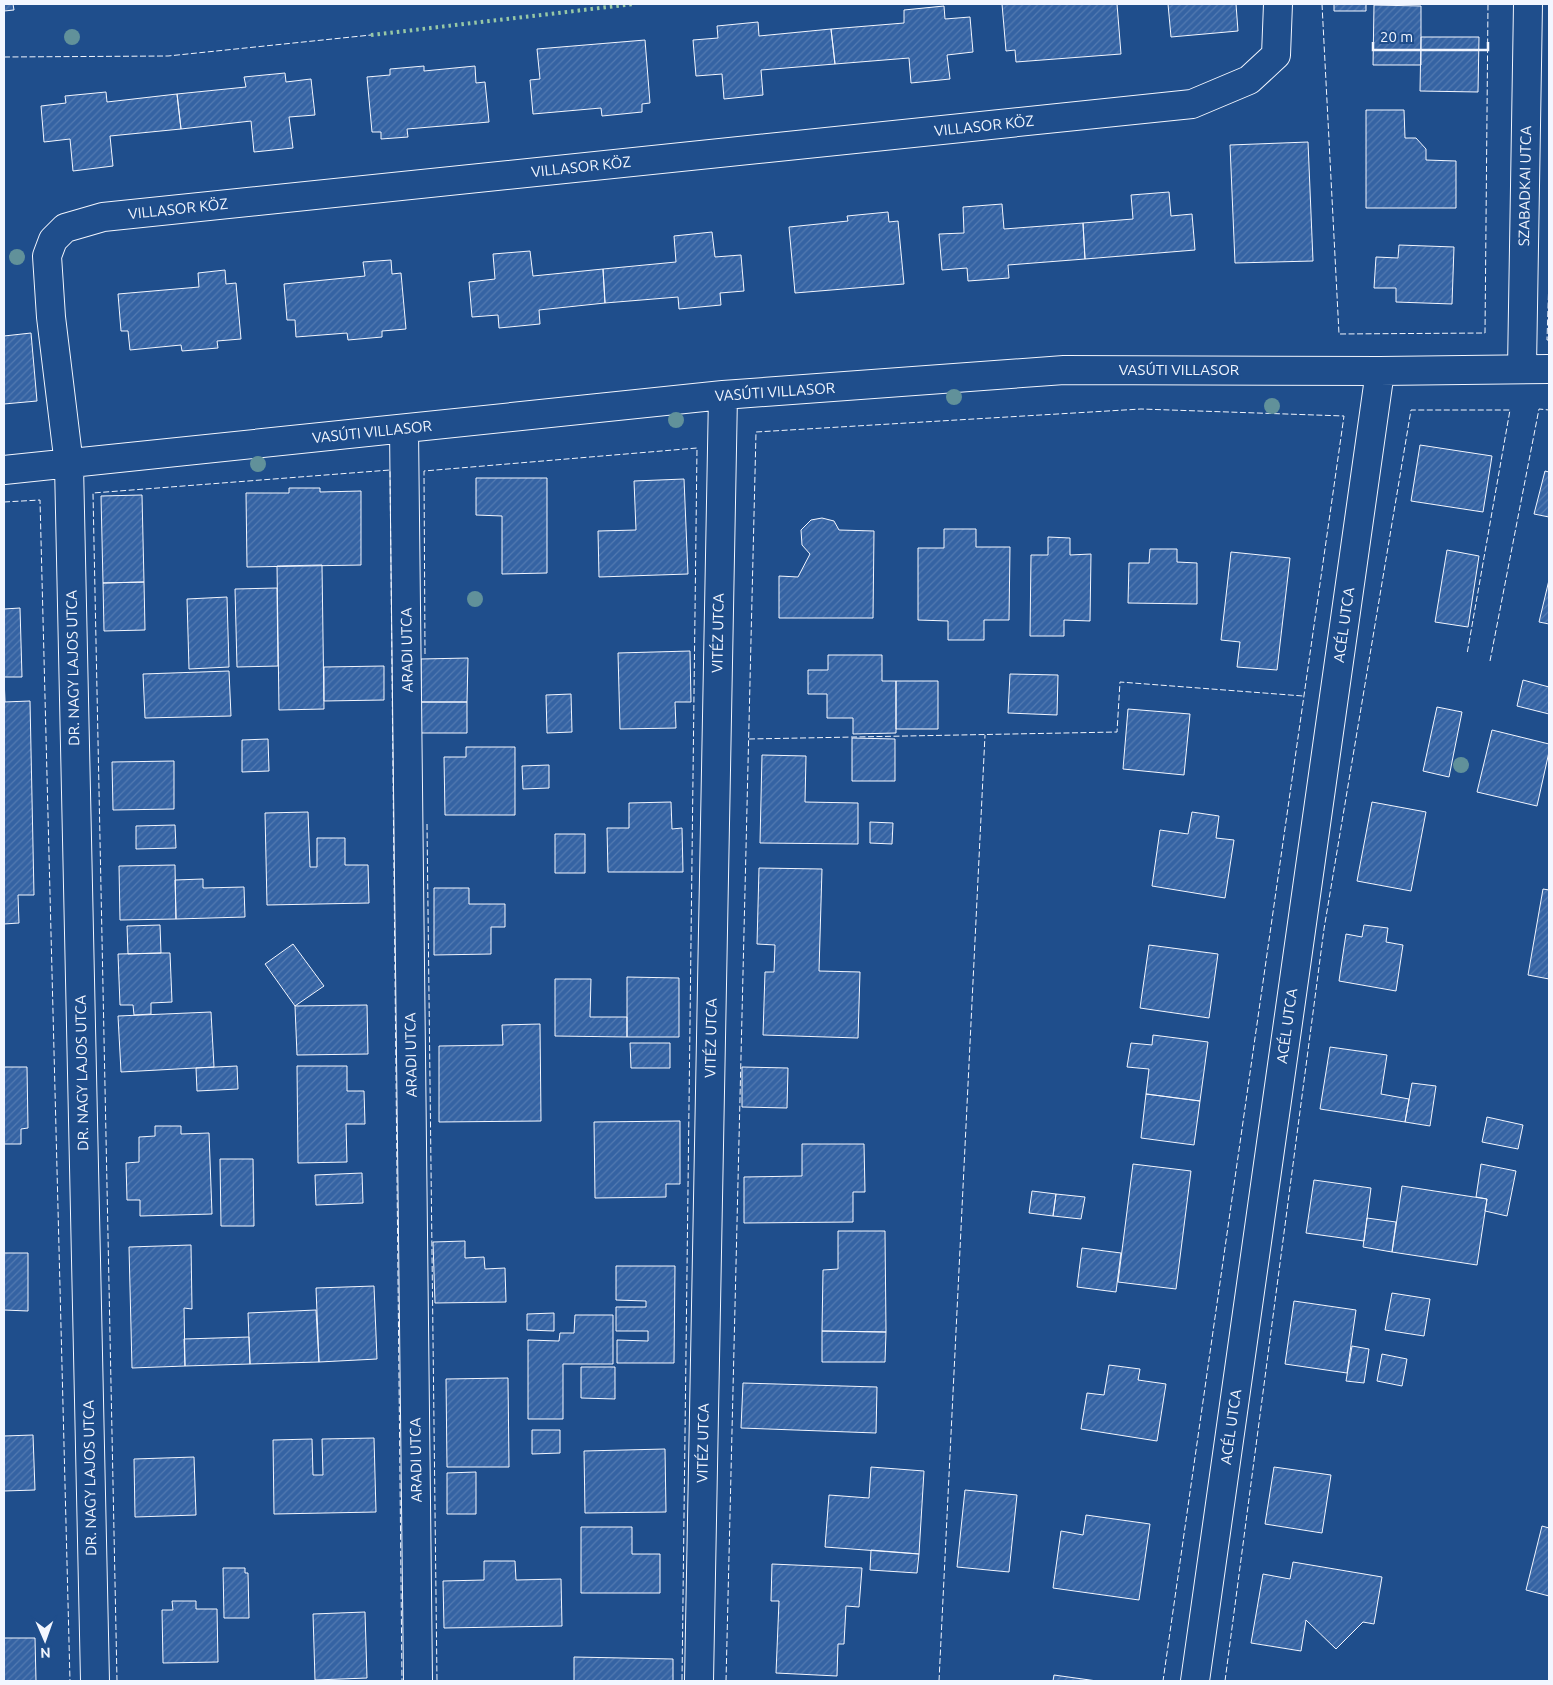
<svg xmlns="http://www.w3.org/2000/svg" width="1553" height="1685" font-family="Ubuntu,sans-serif">
	<style>
		.building { fill: url(#building-hatch); stroke: #f2f6ff }
		.lines { fill: none; stroke-linecap: round; stroke-linejoin: round }
		.minor-casing { stroke: #f2f6ff; stroke-width: 30 }
		.minor { stroke: #1f4e8c; stroke-width: 28 }
		.hedge { stroke: #97c8a6; stroke-width: 4; stroke-dasharray: 2.5 4; stroke-linecap: butt }
		.fence { stroke: #f2f6ff; stroke-width: 1; stroke-dasharray: 6 2.5; stroke-linecap: butt }
		.tree { fill: #61919a }
		.labels { text-anchor: middle; stroke-width: 4; stroke-linejoin: round; paint-order: stroke }
		.street-label { font-size: 15px; fill: #f2f6ff; stroke: #1f4e8c }
	</style>
	<defs>
		<pattern id="building-hatch" width="6" height="6" patternUnits="userSpaceOnUse" patternTransform="scale(1.25)"><rect width="6" height="6" fill="#3563a3"/><path d="M-1 1l2-2M0 6l6-6M5 7l2-2" fill="none" stroke="#537ab1"/></pattern>
	</defs>
	<rect width="100%" height="100%" fill="#1f4e8c"/>
	<path class="building" d="M4 4H13L14 10 4 11Z
		M1002 4H1117L1121 54 1016 62 1015 50 1006 51Z
		M1168 4H1236L1238 31 1171 37Z
		M1334 4H1366V11H1334Z
		M1374 5 1421 6V65H1373Z
		M944 6 945 19 970 17 973 52 947 55 950 79 911 83 909 58 835 64 831 29 904 23V10Z
		M758 22 759 36 831 29 835 64 761 70 763 95 724 99 722 74 696 76 693 40 718 38 717 26Z
		M1421 37H1479L1478 92 1420 91Z
		M645 40 650 103 642 104V112L602 116 601 108 533 114 530 80 540 79 537 49Z
		M424 66V71L475 66 476 83 485 82 489 122 407 129 408 137 381 139V132H372L367 77 390 75V69Z
		M285 73 286 82 311 79 315 115 289 117 293 148 254 152 251 121 181 129 177 94 246 87 244 77Z
		M106 92 107 102 177 94 181 129 110 136 113 166 73 171 70 139 44 142 41 106 66 103 65 96Z
		M1366 110H1404L1405 138H1416L1426 149V160L1456 161V208H1366Z
		M1308 142 1313 261 1235 263 1230 145Z
		M1169 192 1171 216 1192 214 1195 250 1085 259 1083 223 1133 219 1131 195Z
		M1002 204 1004 229 1083 223 1085 259 1008 265 1009 278 968 281 967 268 942 270 939 234 964 233 963 207Z
		M888 212 889 222 898 221 904 284 795 293 789 227 848 221 847 216Z
		M712 232 715 257 741 255 744 291 720 293 721 305 679 309 678 297 605 303 603 269 676 262 674 236Z
		M1399 245 1454 247 1452 304 1396 302V288H1374L1376 257 1398 258Z
		M530 251 533 276 603 269 605 303 539 310 540 324 499 328 498 315 472 317 469 282 495 279 493 254Z
		M391 260 392 274 401 273 406 329 382 331V337L348 340 347 333 296 337 295 320H287L284 284 365 276 363 262Z
		M225 270 226 284 236 283 241 339 217 341 218 348 182 351 181 345 130 350 128 331H121L118 294 199 287 198 273Z
		M31 333 37 401 4 404V336Z
		M1420 445 1492 456 1483 512 1411 501Z
		M1545 471 1549 472V517L1534 514Z
		M476 478H547V573L502 574V516L476 515Z
		M684 479 688 574 599 577 598 531 636 530 634 481Z
		M289 488H320V492L361 491V565L247 567 246 493H289Z
		M142 495 144 582 103 583 101 496Z
		M822 518 834 521 839 530 874 531 873 618H779V576L798 577 810 554 802 545 801 530 811 520Z
		M944 529H976V547H1010L1009 620H984V640H948V621L918 620V548H944Z
		M1048 537 1070 538V555L1091 554 1090 621 1064 620V636H1030L1031 555H1048Z
		M1150 549H1177V562L1197 563V604L1128 603 1129 563H1149Z
		M1447 550 1479 556 1468 627 1435 622Z
		M1231 552 1290 558 1277 670 1237 667 1240 642 1221 640Z
		M322 565 324 709 279 710 277 566Z
		M1549 580V624L1539 622Z
		M144 582 145 630 104 631 103 583Z
		M277 588 278 666 237 667 235 589Z
		M227 597 229 667 189 669 187 599Z
		M20 608 22 677H4L5 702H4V609Z
		M690 651 691 702H675L676 728 620 729 618 653Z
		M828 655H882V681H896V733L853 734V718H827V694H808V670H828Z
		M468 658 467 702H421V659Z
		M384 666V700L324 701V667Z
		M229 671 231 716 145 718 143 674Z
		M1010 674 1058 675 1057 715 1008 713Z
		M1523 680 1549 687V714L1517 706Z
		M896 681H938V729H896Z
		M571 694 572 732 547 733 546 695Z
		M30 701 34 895H18L19 923 4 924V702Z
		M421 702H467V733H421Z
		M1437 707 1462 712 1449 777 1423 771Z
		M1128 709 1190 714 1184 775 1123 769Z
		M1492 730 1549 744V752L1537 806 1477 792Z
		M852 738 895 739V781H852Z
		M268 739 269 771 242 772V740Z
		M466 747H515V815H445L444 757H466Z
		M762 755 806 756 805 802 858 803V844L760 843Z
		M174 761V809L113 810 112 762Z
		M549 765V788L523 789 522 766Z
		M671 802 672 829 682 828 683 872H608L607 828H629V803Z
		M1372 802 1426 812 1411 891 1357 881Z
		M308 812 310 867H317V838H345V865H368L369 903 267 905 265 813Z
		M1192 812 1219 816 1216 838 1234 840 1225 898 1152 886 1160 830 1188 834Z
		M870 822 893 823 892 844 870 843Z
		M175 825 176 848 136 849V826Z
		M555 834H585V873H555Z
		M175 865 176 919 120 920 119 866Z
		M759 868 822 869 819 971 860 972 858 1038 763 1035 765 972H774L775 945 757 944Z
		M203 879V888L244 887 245 917 176 919 175 880Z
		M434 888H469V904H505V927H491V954L434 955Z
		M1543 889 1549 890V979L1528 975Z
		M160 925 161 953 128 954 127 926Z
		M1364 925 1388 928 1386 942 1403 945 1396 991 1339 981 1346 934 1362 937Z
		M293 944 324 986 295 1006 265 964Z
		M1149 945 1218 954 1209 1018 1140 1008Z
		M161 953H170L172 1002 151 1003V1014L134 1015 133 1005H120L118 954Z
		M627 977 679 978V1037H627Z
		M555 979H591L590 1017H627V1037L555 1036Z
		M367 1005 368 1054 297 1055 295 1006Z
		M211 1012 214 1067 121 1072 118 1016Z
		M540 1024 541 1121 439 1122V1046L503 1045 502 1025Z
		M1153 1035 1208 1042 1200 1101 1146 1094 1149 1069 1127 1067 1131 1043 1152 1045Z
		M630 1043H670V1068H631Z
		M1330 1047 1387 1055 1381 1094 1409 1099 1405 1122 1320 1109Z
		M237 1066 238 1089 197 1091 196 1068Z
		M297 1066H347V1091H364L365 1124H346L347 1162 298 1163Z
		M4 1067H27L28 1128 21 1129V1144H4Z
		M742 1067 788 1068 787 1108 742 1107Z
		M1412 1083 1436 1086 1430 1126 1405 1122Z
		M1146 1094 1200 1101 1194 1145 1141 1138Z
		M1487 1117 1523 1125 1518 1149 1482 1142Z
		M680 1121V1184H666V1197L595 1198 594 1122Z
		M155 1126H181V1134L209 1133 212 1214 140 1216V1200H127L126 1163 139 1162V1137L155 1136Z
		M802 1144H864L865 1192H853V1222L744 1223V1177L802 1176Z
		M220 1159H253L254 1226H221Z
		M1133 1164 1191 1171 1176 1289 1118 1282Z
		M1481 1164 1516 1171 1507 1216 1485 1211 1487 1199 1476 1197Z
		M362 1173 363 1203 316 1205 315 1175Z
		M1314 1180 1371 1188 1364 1241 1306 1233Z
		M1402 1186 1487 1199 1477 1265 1392 1252Z
		M1032 1191 1056 1194 1053 1216 1029 1213Z
		M1056 1194 1085 1197 1081 1219 1053 1216Z
		M1367 1218 1396 1222 1392 1252 1363 1247Z
		M838 1231H885L886 1332 822 1331 823 1270 838 1269Z
		M465 1241V1258L484 1257 485 1269 505 1268 506 1302 435 1303 433 1242Z
		M191 1245 192 1309 184 1308 185 1366 132 1368 129 1247Z
		M1082 1248 1121 1253 1116 1292 1077 1287Z
		M4 1253H28V1311L4 1310Z
		M616 1266H675L674 1363H617V1340L648 1341V1331H616V1307H646V1301L616 1300Z
		M374 1286 377 1359 319 1362 316 1288Z
		M1392 1293 1430 1299 1424 1336 1385 1330Z
		M1294 1301 1356 1310 1347 1373 1285 1364Z
		M316 1310 319 1362 250 1364 248 1313Z
		M554 1313V1331L527 1330V1314Z
		M575 1315H613V1364H563V1419H528V1340L559 1341 560 1333H574Z
		M822 1331 886 1332 885 1362H822Z
		M249 1337 250 1364 185 1366 184 1339Z
		M1352 1346 1369 1349 1364 1383 1346 1381Z
		M1382 1354 1407 1359 1402 1386 1377 1381Z
		M1109 1365 1140 1369 1138 1380 1166 1384 1157 1441 1081 1429 1087 1393 1104 1395Z
		M581 1367H615V1399L581 1398Z
		M508 1378 509 1467H447L446 1379Z
		M743 1383 877 1387 876 1433 741 1428Z
		M532 1430H560V1453L532 1454Z
		M33 1435 35 1490 4 1491V1436Z
		M374 1438 376 1512 274 1514 273 1440 312 1439 313 1475H323L322 1439Z
		M665 1449 666 1512 585 1513 584 1451Z
		M194 1457 196 1515 135 1517 134 1459Z
		M871 1467 924 1471 919 1554 825 1547 829 1495 869 1498Z
		M1274 1467 1331 1475 1322 1533 1265 1524Z
		M476 1472V1514H447V1473Z
		M965 1490 1017 1495 1009 1572 957 1567Z
		M1086 1515 1150 1524 1139 1600 1053 1588 1061 1531 1083 1535Z
		M1542 1526 1549 1528V1596L1526 1590Z
		M581 1527H632V1554H660V1593H581Z
		M871 1550 919 1554 917 1573 870 1570Z
		M484 1561H515L516 1580 561 1579 562 1626 444 1628 443 1581 484 1580Z
		M1293 1562 1382 1577 1374 1624 1363 1622 1336 1649 1306 1620 1301 1651 1251 1643 1263 1574 1290 1579Z
		M772 1564 862 1568 859 1607 846 1606 844 1644H838L837 1676 776 1673 779 1601H771Z
		M223 1568H245V1573H248L249 1618H224Z
		M172 1601H196V1609H217L218 1662 163 1663 162 1610H173Z
		M365 1612 367 1678 315 1680 313 1614Z
		M4 1638H35L36 1681H4Z
		M574 1657 673 1659V1681H574Z
		M1054 1675 1097 1681H1053Z"/>
	<g class="lines">
		<defs>
			<path id="minor" d="M1522 368 1528 4
				M404 429 418 1681
				M4 470 723 395 1064 370 1380 371 1549 369
				M95 1681 69 465 51 317 47 256 53 240 65 228 103 217 1192 104 1249 80 1276 55 1278 4
				M699 1681 723 395
				M1195 1681 1380 371"/>
		</defs>
		<use href="#minor" class="minor-casing"/>
		<use href="#minor" class="minor"/>
		<path class="hedge" d="M371 35 634 4"/>
		<path class="fence" d="M1322 4 1339 334 1485 333 1488 4
			M4 57 168 56 371 35
			M1549 277 1547 340H1549
			M4 502 40 500 70 1681
			M425 654 424 471 697 448 682 1681
			M1490 661 1539 409 1549 410
			M749 739 1117 732 1120 682 1303 696
			M427 824 437 1681
			M117 1681 93 493 390 470 402 1681
			M726 1681 756 432 1141 409 1344 416 1163 1681
			M939 1681 985 735
			M1225 1681 1324 929 1411 410H1510L1467 654"/>
	</g>
	<g class="tree">
		<circle cx="72" cy="37" r="8"/>
		<circle cx="17" cy="257" r="8"/>
		<circle cx="954" cy="397" r="8"/>
		<circle cx="1272" cy="406" r="8"/>
		<circle cx="676" cy="420" r="8"/>
		<circle cx="258" cy="464" r="8"/>
		<circle cx="475" cy="599" r="8"/>
		<circle cx="1461" cy="765" r="8"/>
	</g>
	<g class="labels">
		<g class="street-label">
			<text transform="translate(984 126) rotate(-6)" y="5">VILLASOR KÖZ</text>
			<text transform="translate(581 167) rotate(-6)" y="5">VILLASOR KÖZ</text>
			<text transform="translate(1525 186) rotate(-89)" y="5">SZABADKAI UTCA</text>
			<text transform="translate(178 209) rotate(-6)" y="5">VILLASOR KÖZ</text>
			<text x="1179" y="375">VASÚTI VILLASOR</text>
			<text transform="translate(775 392) rotate(-4)" y="5">VASÚTI VILLASOR</text>
			<text transform="translate(372 432) rotate(-6)" y="5">VASÚTI VILLASOR</text>
			<text transform="translate(1344 625) rotate(-82)" y="5">ACÉL UTCA</text>
			<text transform="translate(718 633) rotate(-89)" y="5">VITÉZ UTCA</text>
			<text transform="translate(407 650) rotate(-91)" y="5">ARADI UTCA</text>
			<text transform="translate(73 668) rotate(-91)" y="5">DR. NAGY LAJOS UTCA</text>
			<text transform="translate(1287 1026) rotate(-82)" y="5">ACÉL UTCA</text>
			<text transform="translate(711 1038) rotate(-89)" y="5">VITÉZ UTCA</text>
			<text transform="translate(411 1055) rotate(-91)" y="5">ARADI UTCA</text>
			<text transform="translate(82 1073) rotate(-91)" y="5">DR. NAGY LAJOS UTCA</text>
			<text transform="translate(1231 1427) rotate(-82)" y="5">ACÉL UTCA</text>
			<text transform="translate(703 1443) rotate(-89)" y="5">VITÉZ UTCA</text>
			<text transform="translate(416 1460) rotate(-91)" y="5">ARADI UTCA</text>
			<text transform="translate(90 1478) rotate(-91)" y="5">DR. NAGY LAJOS UTCA</text>
		</g>
	</g>
	<rect width="1553" height="1685" fill="none" stroke="#f2f6ff" stroke-width="10"/>
	<g transform="translate(45 1640) rotate(178)" stroke="#1f4e8c" stroke-width="4" paint-order="stroke">
	<path d="M0-4L9 19L0 12L-9 19Z" fill="#f2f6ff"/>
	<text y="-8" font-size="14" font-weight="bold" text-anchor="middle" fill="#f2f6ff">N</text>
	</g>
	<path d="M1373 42v8h115v-8" fill="none" stroke="#f2f6ff" stroke-width="2.5"/>
	<text x="1380" y="42" font-size="15" fill="#f2f6ff" stroke="#1f4e8c" stroke-width="4" paint-order="stroke">20 m</text>
</svg>
